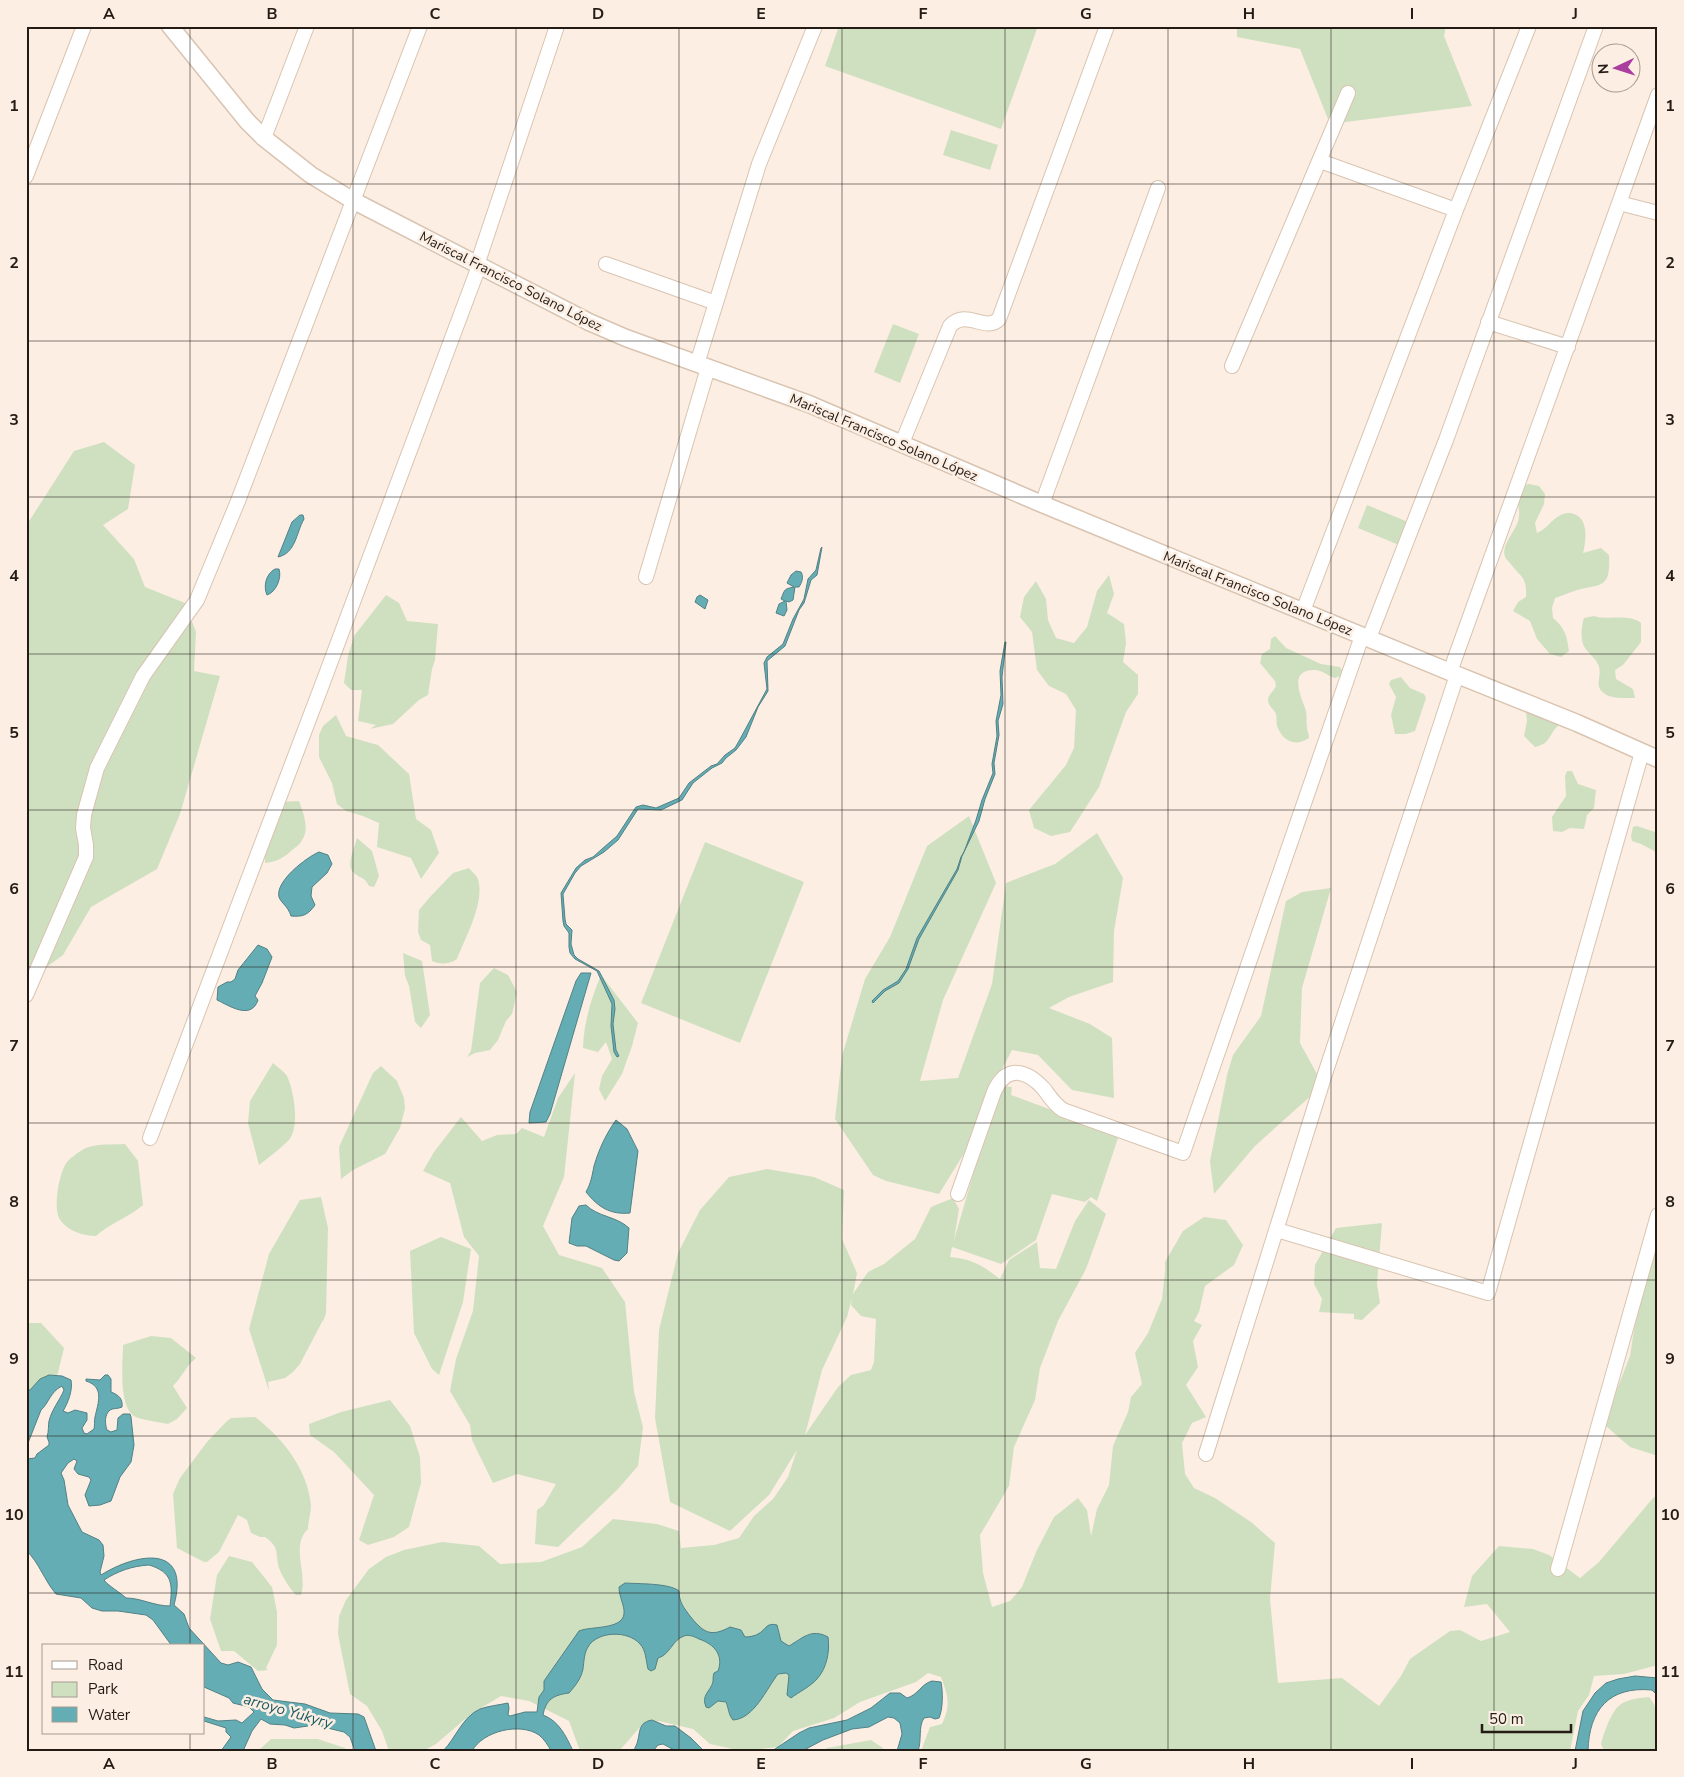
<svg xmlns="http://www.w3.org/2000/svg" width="1684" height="1777" font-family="'Nunito Sans',sans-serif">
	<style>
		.green { fill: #cfe0c1; fill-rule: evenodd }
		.water { fill: #65adb5; stroke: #518185; fill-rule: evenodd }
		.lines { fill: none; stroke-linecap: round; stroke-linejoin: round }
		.minor-casing { stroke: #d9c4b1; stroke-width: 16 }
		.major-casing { stroke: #d9c4b1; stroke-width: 19 }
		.minor { stroke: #fff; stroke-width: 14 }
		.major { stroke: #fff; stroke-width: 16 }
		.grid { fill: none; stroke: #231b14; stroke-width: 1; stroke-opacity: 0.55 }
		.labels { text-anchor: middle; stroke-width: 5; stroke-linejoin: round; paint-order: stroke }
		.street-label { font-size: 14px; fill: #231b14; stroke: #fceee2 }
		.water-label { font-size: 15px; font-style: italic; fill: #1c5a60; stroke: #fceee2 }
		.neatline { fill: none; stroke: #231b14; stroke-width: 2 }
		.grid-label { font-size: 16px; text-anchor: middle; font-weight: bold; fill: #231b14 }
	</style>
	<rect width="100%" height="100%" fill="#fceee2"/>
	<path class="green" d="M839 26H1038L1001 129 825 66Z
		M1237 26H1446L1444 36 1472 106 1330 124 1300 49 1237 37Z
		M951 130 998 145 990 170 943 155Z
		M893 324 919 334 900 383 874 372Z
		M104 442 135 465 128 509 103 525 134 559 145 587 185 603 196 632 194 671 220 676 180 814 157 869 91 907 63 955 48 966 26 978V526L74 451Z
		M1529 484 1539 486 1545 494 1544 504 1535 523 1537 533C1547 529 1550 521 1559 516 1564 513 1569 512 1574 514 1589 519 1586 541 1583 553L1601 548 1609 555C1611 591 1600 583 1574 591 1568 593 1562 596 1555 598L1552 608 1553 618C1565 628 1567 636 1569 651L1561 657 1550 654 1537 639 1530 621 1513 611 1518 602 1526 597C1527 576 1521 578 1510 563 1508 561 1506 559 1505 557 1501 546 1513 534 1517 524 1523 511 1514 500 1520 486Z
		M1367 505 1408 522 1399 545 1358 528Z
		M1109 575 1114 594 1107 613 1124 624 1126 643 1123 662 1138 675V694L1126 712 1099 787 1070 832 1051 836 1034 828 1029 810 1066 765 1074 748 1076 710 1066 694 1049 686 1037 670 1032 632 1020 617 1024 597 1036 581 1046 599 1048 620 1056 638 1074 643 1087 627 1097 591Z
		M386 595 399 603 407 621 438 624 435 660 432 669 428 695 419 700 393 724 370 729 376 725 358 721 362 690H351L344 683 348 656 354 636Z
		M1594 616C1610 621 1627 613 1641 623V642L1623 665 1615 670 1616 679 1633 689 1635 698C1627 698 1612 699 1605 694 1593 686 1602 678 1599 667 1597 659 1590 655 1585 648 1580 640 1581 627 1584 618Z
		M1275 636 1286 648 1321 664 1340 667 1343 672 1340 676 1335 678C1327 676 1323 670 1314 670 1287 670 1302 698 1306 711 1307 716 1306 722 1307 727 1307 731 1309 733 1309 738 1296 747 1283 742 1277 726 1276 722 1277 718 1276 714 1274 709 1268 706 1268 700 1268 695 1274 691 1276 686L1275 681 1260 663 1262 654 1270 649 1271 639Z
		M1401 677 1410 688 1424 694 1426 698 1415 731 1406 734H1395L1391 715 1396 697 1389 684 1391 680Z
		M1526 711 1558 721V726C1547 736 1552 743 1535 747L1524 736 1527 721Z
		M336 715 346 736 378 745 409 774 416 819 431 830 439 853 421 879 411 858 377 847 379 823 363 816 346 811 337 804 332 783 319 757V735L323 726Z
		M1567 771H1572L1578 784 1596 790 1594 808 1587 815 1584 829 1570 828 1562 832 1553 831 1552 817 1566 796 1565 776Z
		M299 801C303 812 310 829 302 840 300 845 294 848 290 852 282 859 275 862 265 863V849L282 802Z
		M969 816 996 883 943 1000 920 1081 958 1078 992 984 1006 883 1055 864 1097 833 1123 878 1114 931 1113 982 1069 997 1049 1008 1090 1024 1112 1038 1114 1098 1072 1090 1038 1055 1012 1050 986 1100 968 1147 939 1194 886 1181 873 1175 835 1119 842 1056 865 979 890 937 927 846Z
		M1637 826 1658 833V853L1641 844 1632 841 1631 836 1633 827Z
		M357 838 372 851 379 876 374 887 369 886C363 875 362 880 354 873 345 866 355 847 357 838Z
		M705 842 804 882 740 1043 641 1003Z
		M469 868C471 871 475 874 477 877 487 899 465 938 457 959 450 964 440 965 432 961L430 945 421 940 418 932 419 910 430 897 453 873Z
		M1331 888 1302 988 1300 1043 1323 1085 1255 1146 1214 1194 1210 1161 1227 1075 1233 1055 1261 1016 1286 901 1302 892Z
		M403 953 422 961 430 1015 421 1028 415 1022 409 986 405 976Z
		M494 968 508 975 517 992 512 1014 506 1021 498 1040 490 1050 475 1053 467 1057 471 1051 480 983Z
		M601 975 638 1023 632 1046 622 1074 605 1101 599 1089 602 1076 612 1059 606 1042 598 1052 583 1048C584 1021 591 999 601 975Z
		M273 1063C277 1067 284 1071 287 1076 294 1091 300 1127 289 1140 280 1149 269 1157 259 1165L248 1123 250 1101Z
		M381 1066 397 1081 404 1098 405 1108 400 1128 385 1154 353 1170 341 1179 339 1147 373 1073Z
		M575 1073 564 1177 543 1226 559 1255 602 1268 625 1302 634 1392 643 1427 638 1466 618 1489 558 1547 535 1544 537 1510 544 1505 556 1484 517 1474 493 1483 472 1440 470 1425 450 1391 456 1359 473 1311 479 1256 464 1237 450 1183 423 1171 434 1152 461 1117 482 1141 497 1135 516 1134 522 1128 544 1137 558 1098Z
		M999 1086 1012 1087 1011 1095 1119 1135 1097 1201 1091 1197 1085 1202 1052 1194 1036 1240 1001 1264 952 1247 950 1257C972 1259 982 1265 1000 1279L1009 1260 1037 1242 1040 1268 1056 1269 1075 1221 1089 1200 1106 1214 1086 1269 1058 1321 1040 1368 1035 1400 1014 1447 1009 1486 980 1535 983 1573 992 1607 1010 1601 1022 1587 1036 1552 1054 1517 1078 1498 1087 1510 1091 1536 1097 1509 1109 1485 1113 1446 1128 1412 1131 1397 1142 1384 1135 1353 1148 1333 1162 1299 1165 1272V1262L1183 1231 1204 1217 1226 1220 1243 1245 1234 1265 1205 1286 1199 1312 1194 1321 1202 1325 1193 1341 1198 1367 1186 1385 1206 1417 1192 1423 1182 1443 1185 1474 1194 1488 1215 1498 1251 1522 1275 1543 1270 1599 1278 1683 1342 1678 1379 1706 1401 1676 1410 1659 1450 1631 1460 1630 1481 1641 1510 1632 1487 1604 1464 1607 1472 1576 1499 1546 1533 1549 1549 1555 1580 1578 1599 1562 1653 1498 1658 1494V1665L1624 1674 1594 1676 1589 1695 1578 1711 1570 1751H921L930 1727 942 1724C951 1704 948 1696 941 1677L928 1673 916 1682 860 1702 834 1718 793 1731 778 1747 742 1751 710 1744 693 1729 659 1721 642 1725 619 1751H580L569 1721 529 1701 501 1696 471 1714 436 1744 423 1751H389L382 1731 367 1706 350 1694 338 1634 339 1616 346 1600 369 1569 386 1557 404 1550 442 1542 479 1546 500 1564 541 1562 582 1547 613 1519 657 1524 679 1531 681 1548 714 1545 739 1538 754 1516 773 1499 788 1477 797 1450 769 1495 730 1531 670 1502 655 1418 659 1330 678 1253 700 1210 729 1177 767 1169 814 1177 844 1190 842 1239 857 1273 853 1294 868 1272 884 1264 915 1239 931 1207 953 1198 959 1209 954 1240ZM852 1298 851 1305 861 1316 876 1319 874 1362 871 1370 851 1375 838 1387 805 1435 822 1370 847 1317Z
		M125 1144 138 1161 143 1205C128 1218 110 1223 96 1236 84 1236 68 1231 61 1221 52 1211 59 1176 65 1165 68 1159 80 1151 86 1148 98 1143 113 1145 125 1144Z
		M321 1197 328 1228 326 1313 323 1322V1320L300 1364 293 1372 285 1378 268 1382 269 1391 249 1329 269 1254 300 1200Z
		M1382 1223 1377 1284 1380 1303 1362 1320 1354 1319V1314L1319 1312 1322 1299 1314 1284 1315 1265 1336 1228Z
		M441 1237 471 1249 463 1302 439 1375 432 1369 414 1333 410 1251Z
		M1658 1248V1456L1630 1447 1606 1426 1616 1392 1630 1356 1637 1310 1647 1266Z
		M26 1323H41L64 1348 58 1373 40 1400 26 1398Z
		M151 1336 171 1338 196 1358C186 1366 182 1377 173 1386L187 1408 177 1419 168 1424C159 1422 141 1420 134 1416 118 1405 123 1362 123 1345Z
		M390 1400 410 1426 420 1457 421 1483 409 1527 394 1537 368 1545 359 1540 374 1495 334 1452 310 1435 309 1424 341 1412Z
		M255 1417C283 1438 308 1470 311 1506 311 1514 308 1521 308 1529 290 1546 308 1573 301 1595H296C290 1589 279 1572 278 1564 276 1551 278 1546 265 1537H260L251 1533 247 1520 238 1515 219 1552 207 1562H204L177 1548 173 1494 180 1478 207 1442 226 1422 231 1418Z
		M229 1556 252 1562 272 1587 277 1612V1645L266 1668 268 1670 258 1671 234 1651H221L210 1619 217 1575Z
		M1649 1697C1662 1711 1658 1733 1658 1751H1604L1601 1744C1604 1733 1611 1711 1621 1704 1629 1699 1640 1698 1649 1697Z
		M271 1739H318L345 1748 347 1751H258Z
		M871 1740 883 1748 882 1751H821L827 1748Z"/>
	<path class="water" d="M300 515H303L304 519C296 533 296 553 278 557L292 522Z
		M822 547 817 575 811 580 804 603 799 610 785 646 767 661 768 691 758 707 746 737 736 750 726 758 722 763 712 768 693 783 682 800 661 810 638 809 618 840 604 852 581 866 575 873 563 894 565 919 566 924 572 930 571 944 574 955 578 959 599 971 614 1000 615 1009 613 1024 616 1050 619 1056 617 1057 614 1052 611 1026 612 1004 597 971 575 959 570 953 569 947V933L564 926 563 921 561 893 576 868 585 860 593 857 602 849 617 836 636 807 643 805 656 808 679 798 689 783 711 766 717 764 725 755 735 748 739 741 767 689 764 663 767 657 783 644 793 619 804 599 808 579 816 570 821 548Z
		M275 569H279C282 578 276 592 267 595 263 586 266 574 275 569Z
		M796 571 801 572C804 577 802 582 799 587H795L793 600 789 602 786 601 787 610 784 616 776 613 779 604 785 601 781 599C785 589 784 589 794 587L787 583 791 575Z
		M700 595 708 600 705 609 695 602 697 597Z
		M1005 642H1006L1002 677 1003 704 998 721 999 735 994 763 995 774 985 799 979 821 962 856 958 870 919 939 908 969 899 983 885 991 873 1003 872 1001 883 990 898 981 906 969 917 938 957 869 961 857 964 852 976 820 982 800 993 773 992 764 997 736 996 721 1001 695 1000 671Z
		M319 852 328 855 332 864 327 873 312 887 311 896 315 905C308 915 303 917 291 916 288 906 281 903 279 897 275 881 307 857 319 852Z
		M258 945 267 949 272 957 262 983 255 996 258 1000C251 1021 228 1005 217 1000L218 987 227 982H231L235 979 238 970Z
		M581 973H591L550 1114 546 1122 529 1123 530 1112 576 981Z
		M616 1120 627 1129 638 1151 630 1213C610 1215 598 1207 586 1192 591 1183 592 1176 594 1166 599 1149 606 1134 616 1120Z
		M586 1205C598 1217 616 1216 629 1228L627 1253 619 1261 614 1260 586 1246H577L569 1243 572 1218 579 1206Z
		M49 1375 62 1376 71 1380C73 1390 68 1403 63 1411L68 1413 75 1410 87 1413V1420L82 1428 84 1433 87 1434 94 1429C95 1425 94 1422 95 1417 98 1403 105 1387 86 1381V1379L100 1380 105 1375H108L111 1379V1392C119 1395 123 1399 122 1407 118 1409 113 1408 110 1410 104 1415 105 1424 107 1430L111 1432 117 1430 118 1418 123 1414H130L131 1417 134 1445 131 1462 120 1477 111 1501 100 1505 89 1506 85 1495 91 1480 89 1477 78 1474 74 1469 77 1461 74 1459 68 1463 61 1473 64 1480 68 1505 82 1532 99 1540 103 1545 104 1556 100 1572 101 1575C136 1553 191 1543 174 1605L184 1614 189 1628 221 1663 228 1665 238 1662 251 1667 262 1689 273 1700 305 1704 330 1713 358 1714 364 1717 376 1751H355L350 1737 344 1732 315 1725 294 1728 285 1725 270 1724 261 1719 252 1731 243 1751H221L231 1737 226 1732V1728L204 1721V1717L218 1721 236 1720 242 1723 254 1712 249 1707 233 1703 229 1698 204 1687V1646H172L153 1620 146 1615 118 1611H102L92 1608 81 1598 56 1594C44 1580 40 1564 26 1550V1459L35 1458 37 1454 49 1445V1442L47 1437C49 1431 48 1426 49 1421 52 1409 60 1400 64 1390L62 1386C50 1392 49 1403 41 1410L28 1443 26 1445V1390H30L40 1379ZM149 1565C172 1572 173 1583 170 1606 154 1606 141 1598 126 1598 121 1593 107 1585 104 1580 118 1571 132 1566 149 1565Z
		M625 1583C639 1584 669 1583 679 1591 679 1602 684 1608 690 1616 703 1632 710 1638 730 1627L741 1630 745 1637C749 1637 755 1636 758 1634 766 1630 766 1622 777 1625L781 1641 789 1646C803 1638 811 1628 828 1637 830 1651 827 1668 817 1679 811 1686 799 1692 791 1698L787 1695 789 1675 786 1673 778 1674C767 1688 754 1719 733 1720 728 1714 729 1709 726 1702L718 1701 709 1708 706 1707C701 1695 710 1692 713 1682 713 1679 713 1676 714 1673L718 1671C724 1655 714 1644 699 1639 695 1637 689 1634 684 1636 672 1640 670 1655 658 1658L655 1669 651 1671 648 1669C646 1661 646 1650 640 1644 628 1630 597 1631 588 1647 584 1653 584 1662 583 1669 581 1679 575 1686 569 1693 554 1695 546 1699 543 1715 559 1721 566 1736 573 1751H551C548 1745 544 1739 539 1735 520 1722 483 1731 472 1751H443C456 1738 462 1717 480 1709 488 1706 499 1705 508 1703L509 1708 508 1715 510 1716 525 1712H537L539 1697 544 1690V1681L579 1631C590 1626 622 1630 624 1614 625 1606 619 1597 619 1587Z
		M1635 1676 1658 1678V1696L1652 1690C1609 1686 1589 1710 1588 1751H1575L1583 1711 1595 1693 1606 1683 1618 1679Z
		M932 1681 941 1682C943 1692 943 1709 939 1718L935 1719 930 1717 924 1718C918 1727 922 1740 918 1751H897L902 1734 900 1723 894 1718 888 1717 869 1727 852 1729 823 1740 802 1751H772L799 1733 809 1728 847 1720 871 1708 890 1693H900L907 1698C918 1695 921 1684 932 1681Z
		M652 1720 666 1726H675L691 1738 704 1751H676L663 1744 658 1745 653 1751H633C643 1738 634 1723 652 1720Z"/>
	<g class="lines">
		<defs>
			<path id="minor" d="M264 138 307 26
				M1320 161 1456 210
				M26 176 84 26
				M1619 203 1658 213
				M606 264 716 303
				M477 265 557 26
				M1488 322 1568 347
				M697 364 759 164 815 26
				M1232 366 1348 93
				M902 443 950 326C967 308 985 333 999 319L1107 26
				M1042 504 1158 188
				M646 577 708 368
				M1303 611 1456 210 1529 26
				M1369 638 1446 440 1596 26
				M1450 672 1658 95
				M26 995 86 857V845L83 828 84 815 97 768 143 676 197 600 238 501 420 26
				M150 1138 322 685 479 266
				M958 1194 994 1092C1006 1065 1026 1069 1044 1089 1050 1097 1054 1104 1063 1110L1183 1153 1362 636
				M1277 1230 1488 1293 1642 752
				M1206 1454 1325 1074 1457 675
				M1558 1569 1658 1215"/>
			<path id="major" d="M170 26 247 121 264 138 311 175 352 200 589 322 626 338 809 404 1042 504 1450 672 1577 723 1658 759"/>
		</defs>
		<use href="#minor" class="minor-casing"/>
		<use href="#major" class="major-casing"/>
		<use href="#minor" class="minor"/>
		<use href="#major" class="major"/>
	</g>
	<path class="grid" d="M190 26V1646M353 26V1751M516 26V1751M679 26V1751M842 26V1751M1005 26V1751M1168 26V1751M1331 26V1751M1494 26V1751M26 184H1658M26 341H1658M26 497H1658M26 654H1658M26 810H1658M26 967H1658M26 1123H1658M26 1280H1658M26 1436H1658M26 1593H1658M190 1733V1751"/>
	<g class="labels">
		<g class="street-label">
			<text transform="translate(511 281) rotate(27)" y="5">Mariscal Francisco Solano López</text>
			<text transform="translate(884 437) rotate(23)" y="5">Mariscal Francisco Solano López</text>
			<text transform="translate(1258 593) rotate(22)" y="5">Mariscal Francisco Solano López</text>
		</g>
		<g class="water-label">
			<text transform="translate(288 1711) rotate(16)" y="5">arroyo Yukyry</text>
		</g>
	</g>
	<rect width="1684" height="1777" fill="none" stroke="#fceee2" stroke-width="55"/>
	<rect x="42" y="1644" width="162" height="90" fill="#fceee2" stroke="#a59a90"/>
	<rect x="52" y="1661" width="25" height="8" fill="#ffffff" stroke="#a59a90"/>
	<text x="88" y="1670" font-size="15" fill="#231b14">Road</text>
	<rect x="52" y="1682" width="25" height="15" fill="#cfe0c1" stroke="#a59a90"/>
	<text x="88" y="1694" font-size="15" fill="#231b14">Park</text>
	<rect x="52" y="1707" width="25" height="15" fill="#65adb5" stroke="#a59a90"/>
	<text x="88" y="1720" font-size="15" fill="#231b14">Water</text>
	<g transform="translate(1616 68) rotate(266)"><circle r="24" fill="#fceee2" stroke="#a59a90"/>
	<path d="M0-4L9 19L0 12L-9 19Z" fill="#aa3e9f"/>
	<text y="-8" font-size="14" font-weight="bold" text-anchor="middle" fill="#231b14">N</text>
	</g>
	<path d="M1482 1724v8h89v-8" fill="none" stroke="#231b14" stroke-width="2.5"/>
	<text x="1489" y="1724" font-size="15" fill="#231b14" stroke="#fceee2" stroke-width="4" paint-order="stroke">50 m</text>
	<rect x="28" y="28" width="1628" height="1722" class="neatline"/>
	<g class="grid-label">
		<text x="109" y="19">A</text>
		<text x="272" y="19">B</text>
		<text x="435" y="19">C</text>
		<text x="598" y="19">D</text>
		<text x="761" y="19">E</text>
		<text x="923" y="19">F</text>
		<text x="1086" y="19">G</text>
		<text x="1249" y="19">H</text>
		<text x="1412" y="19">I</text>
		<text x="1575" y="19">J</text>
		<text x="14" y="111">1</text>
		<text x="1670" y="111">1</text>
		<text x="14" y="268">2</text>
		<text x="1670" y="268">2</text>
		<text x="14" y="425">3</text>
		<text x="1670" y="425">3</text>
		<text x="14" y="581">4</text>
		<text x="1670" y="581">4</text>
		<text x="14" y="738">5</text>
		<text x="1670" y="738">5</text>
		<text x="14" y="894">6</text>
		<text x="1670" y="894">6</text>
		<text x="14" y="1051">7</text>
		<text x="1670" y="1051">7</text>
		<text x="14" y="1207">8</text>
		<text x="1670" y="1207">8</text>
		<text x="14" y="1364">9</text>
		<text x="1670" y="1364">9</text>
		<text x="14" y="1520">10</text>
		<text x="1670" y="1520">10</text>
		<text x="14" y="1677">11</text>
		<text x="1670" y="1677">11</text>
		<text x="109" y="1769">A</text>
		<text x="272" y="1769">B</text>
		<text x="435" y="1769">C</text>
		<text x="598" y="1769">D</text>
		<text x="761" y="1769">E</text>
		<text x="923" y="1769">F</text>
		<text x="1086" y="1769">G</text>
		<text x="1249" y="1769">H</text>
		<text x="1412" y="1769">I</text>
		<text x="1575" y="1769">J</text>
	</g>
</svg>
